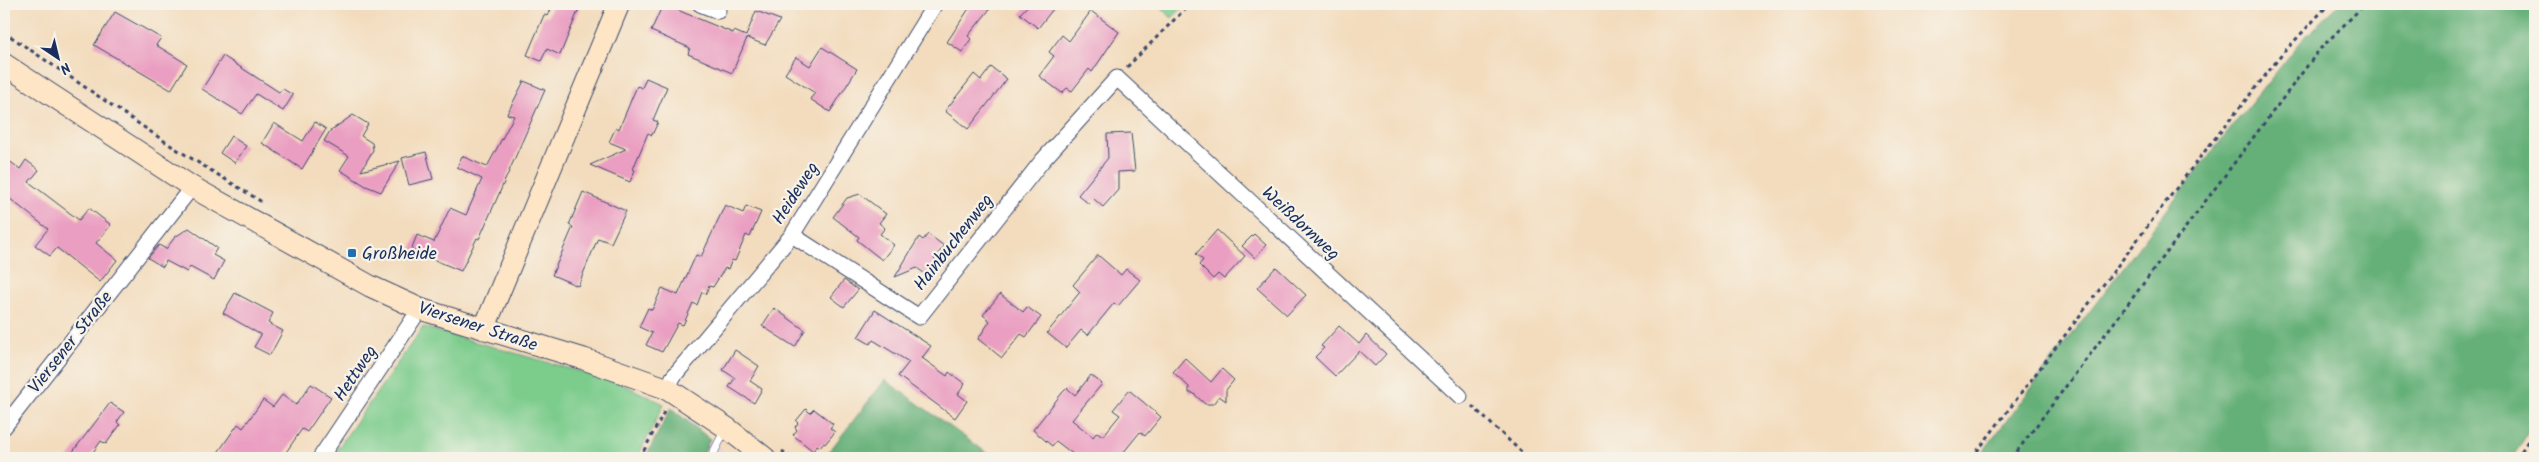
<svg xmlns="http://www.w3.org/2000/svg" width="2539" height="462" font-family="Kalam,sans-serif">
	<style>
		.built { fill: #f5cfd9 }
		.green { fill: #7ccc8c; stroke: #4c7e75 }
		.forest { fill: #65b078; stroke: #40706b }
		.building { fill: #ea9ec1 }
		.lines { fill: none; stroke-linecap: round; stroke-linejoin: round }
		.lane-casing { stroke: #3b496c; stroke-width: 9 }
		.street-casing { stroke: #3b496c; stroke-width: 17 }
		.secondary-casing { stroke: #3b496c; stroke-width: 23 }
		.path { stroke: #3b496c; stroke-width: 3; stroke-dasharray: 4 4; stroke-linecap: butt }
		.lane { stroke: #fff; stroke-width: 8 }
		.street { stroke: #fff; stroke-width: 15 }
		.secondary { stroke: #fee5c5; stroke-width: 21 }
		.poi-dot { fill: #1f6fb2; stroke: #f7f3e8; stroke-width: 2 }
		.labels { text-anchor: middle; stroke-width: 4.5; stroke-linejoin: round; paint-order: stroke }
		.street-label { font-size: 18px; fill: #1b2f5e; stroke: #f7f3e8 }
		.poi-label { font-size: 18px; fill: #1b2f5e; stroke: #f7f3e8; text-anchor: start }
	</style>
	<rect width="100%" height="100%" fill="#f7f3e8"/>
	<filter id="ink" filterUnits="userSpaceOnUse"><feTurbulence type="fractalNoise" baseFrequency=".02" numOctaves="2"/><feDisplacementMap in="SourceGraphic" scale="10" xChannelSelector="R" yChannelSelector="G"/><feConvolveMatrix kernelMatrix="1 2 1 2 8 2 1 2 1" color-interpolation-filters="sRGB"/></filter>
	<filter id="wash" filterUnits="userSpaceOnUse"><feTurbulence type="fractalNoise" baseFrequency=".0096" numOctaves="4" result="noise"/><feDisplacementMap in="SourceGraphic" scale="20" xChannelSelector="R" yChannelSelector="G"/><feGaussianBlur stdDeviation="1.12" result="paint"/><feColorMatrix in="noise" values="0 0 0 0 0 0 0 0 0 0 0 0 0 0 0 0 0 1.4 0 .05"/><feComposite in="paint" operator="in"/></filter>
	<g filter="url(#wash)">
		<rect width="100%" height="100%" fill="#f3dcbd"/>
		<path class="built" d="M710 439 730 456 727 458H701Z"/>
		<path class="green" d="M1157 4H1186L1172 18Z
			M423 327 620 383 664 404 637 458H331Z"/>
		<path class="forest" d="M2338 4H2535V422L2512 458H1978L2202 164 2303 39Z
			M885 380 994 458H824Z
			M671 408 710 439 701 458H645Z"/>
		<g id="blocks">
			<path class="building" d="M553 4H581L560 55 547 49 541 61 527 55 544 15 548 16Z
				M663 4 733 33 734 31 746 36 756 11 780 20 765 45 747 38 732 73 688 54 690 48 651 31Z
				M972 4H994L968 36 971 39 962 52 947 42Z
				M1029 4H1057L1038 28 1020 14Z
				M1091 11 1119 32 1092 72 1089 69 1072 91 1067 88 1062 93 1039 76 1054 56 1049 52 1062 35 1069 41Z
				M115 12 161 38 156 45 187 64 171 90 94 45Z
				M822 47 857 69 830 112 810 99 815 93 785 74 796 57 810 66Z
				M223 56 279 92 283 89 293 95 283 111 256 94 242 114 202 89Z
				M991 67 1007 79 968 129 945 111 974 74 981 80Z
				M646 78 667 87 653 120 658 122 652 135 648 133 633 169 635 170 630 182 590 165 626 149 609 142 616 127 619 129 637 86 642 88Z
				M524 81 545 90 479 239 477 238 461 271 411 250 417 235 434 242 450 208 466 215 482 179 457 167 462 156 487 167 514 116 507 114Z
				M353 115 368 124 361 136 372 143 373 150 361 171 400 161 381 192 366 186 340 170 349 156 324 141 330 131Z
				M315 122 326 129 302 169 262 143 274 123 303 141Z
				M1131 133 1135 171 1118 172V190L1103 207 1094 199 1089 204 1078 195 1108 158 1107 134Z
				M231 136 246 146 235 163 220 153Z
				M426 152 433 179 409 185 402 158Z
				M4 157 20 169 26 160 39 170 29 182 79 220 89 208 111 225 96 243 117 260 100 282 57 248 50 256 35 245 48 229 4 194Z
				M583 192 626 211 611 243 598 238 578 286 552 275 573 227 569 225Z
				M860 194 886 214 879 223 885 228 880 234 894 245 882 260 857 240 859 237 833 217 847 198Z
				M725 205 743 213 746 206 761 212 750 237 746 235 735 261 732 260 728 269 725 268 713 287 709 286 706 294 702 292 697 305 693 303 683 325 678 323 662 352 646 345 652 333 639 327 648 308 652 310 662 288 678 295 696 255 701 257Z
				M189 228 217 248 213 255 224 261 214 280 190 267 187 272 166 261 163 267 148 258 159 245 166 249 175 237Z
				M1217 230 1245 256 1224 279 1218 274 1213 279 1199 265 1203 260 1196 254Z
				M928 234 944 246 934 259 938 263 928 276 917 268 895 277 919 237 923 240Z
				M1254 234 1266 245 1255 258 1242 246Z
				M1098 255 1121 275 1126 269 1140 280 1118 306 1114 303 1088 335 1081 330 1066 348 1047 333 1080 292 1073 285Z
				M1276 267 1306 295 1287 315 1257 288Z
				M844 280 858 290 844 307 831 297Z
				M235 293 273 313 268 323 283 331 270 355 254 347 261 335 223 313Z
				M1000 294 1023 312 1027 307 1041 317 1026 337 1021 334 1002 358 978 339 990 321 983 315Z
				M774 308 805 330 795 347 762 326Z
				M875 310 931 346 922 358 947 376 949 372 965 384 958 394 967 401 955 418 898 376 909 362 873 340 870 344 858 337Z
				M1339 326 1359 344 1366 335 1386 354 1375 366 1359 351 1335 376 1315 357 1324 348 1321 346Z
				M735 350 759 366 750 381 762 389 754 403 729 387 735 378 723 370Z
				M1185 358 1211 382 1222 369 1234 380 1226 390V401L1219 396 1213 404H1205L1193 393H1189V387L1173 372Z
				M1091 375 1102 384 1072 420 1093 437 1097 432 1103 436 1120 415 1113 410 1129 390 1161 417 1145 436 1140 432 1119 458H1078L1056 441 1052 446 1033 430 1062 393 1067 388 1075 395Z
				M311 384 331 397 307 432 302 429 282 458H214L238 424 243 428 263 400 273 407 282 395 296 405Z
				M110 403 124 412 117 422 120 425 106 444 101 441 89 458H68Z
				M806 409 810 413 814 409 823 416 833 424 830 428 835 432 825 444 823 443 820 447 817 445 813 451 793 435 797 430 795 427 798 423 796 421Z"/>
		</g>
	</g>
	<g filter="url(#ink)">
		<use href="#blocks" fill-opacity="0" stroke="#3b496c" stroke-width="1"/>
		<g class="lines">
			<defs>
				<path id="lane" d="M711 458 725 430"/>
				<path id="street" d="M700 4 718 11
					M792 235 919 317 1042 161 1117 78 1460 396
					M668 389 673 377 792 235 935 4
					M4 427 192 187
					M320 458 420 309"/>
				<path id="secondary" d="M4 64 192 187 370 286 420 309 584 359 668 389 727 428 765 458
					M484 329 619 4"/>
			</defs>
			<use href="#lane" class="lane-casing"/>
			<use href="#street" class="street-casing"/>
			<use href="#secondary" class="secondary-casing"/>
			<path class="path" d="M4 32 173 147 262 202
				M1127 67 1190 4
				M1472 406 1528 458
				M782 451 792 458
				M640 458 665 410
				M1972 458 2197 161 2284 52 2329 4
				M2012 458 2320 49 2365 4
				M2517 458 2535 430"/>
			<use href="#lane" class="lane"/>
			<use href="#street" class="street"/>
			<use href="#secondary" class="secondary"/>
		</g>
	</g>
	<rect class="poi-dot" x="347" y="248" width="10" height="10" rx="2.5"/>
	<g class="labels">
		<g class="street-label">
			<text transform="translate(795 193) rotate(-57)" y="6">Heideweg</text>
			<text transform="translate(1301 223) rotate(43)" y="6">Weißdornweg</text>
			<text transform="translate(953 242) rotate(-52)" y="6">Hainbuchenweg</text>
			<text transform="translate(478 326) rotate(18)" y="6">Viersener Straße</text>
			<text transform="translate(70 342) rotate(-52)" y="6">Viersener Straße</text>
			<text transform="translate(355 373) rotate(-56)" y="6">Hettweg</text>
		</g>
		<g class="poi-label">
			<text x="362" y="259">Großheide</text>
		</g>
	</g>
	<rect width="2539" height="462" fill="none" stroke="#f7f3e8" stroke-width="20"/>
	<g transform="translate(58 58) rotate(145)" stroke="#f7f3e8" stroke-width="4" paint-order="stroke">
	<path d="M0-4L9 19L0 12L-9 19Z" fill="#1b2f5e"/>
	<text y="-8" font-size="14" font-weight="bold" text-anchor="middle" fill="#1b2f5e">N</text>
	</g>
</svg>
